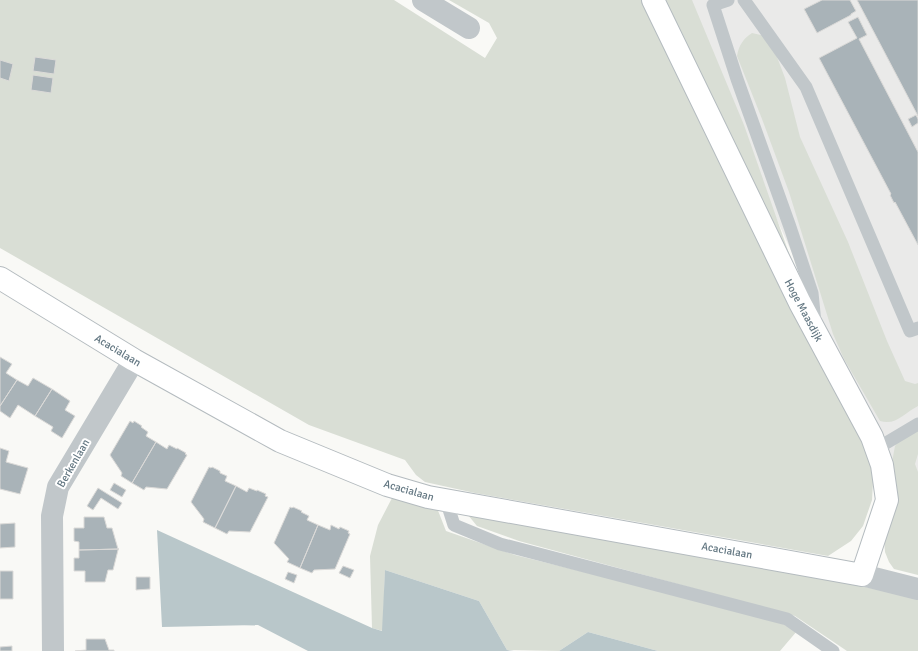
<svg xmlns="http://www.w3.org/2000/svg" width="918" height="651" font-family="Signika,sans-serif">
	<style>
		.built { fill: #eaeae9 }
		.green { fill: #d9ded5 }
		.water { fill: #b9c7ca }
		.building { fill: #a9b3b8; stroke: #dbdad8 }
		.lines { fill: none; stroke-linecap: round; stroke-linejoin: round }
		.secondary-casing { stroke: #b4bbbf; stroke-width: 24 }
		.lane { stroke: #c1c7ca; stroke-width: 13 }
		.street { stroke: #c1c7ca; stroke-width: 22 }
		.secondary { stroke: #fff; stroke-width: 22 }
		.labels { text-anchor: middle; stroke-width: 4; stroke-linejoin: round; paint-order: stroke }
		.street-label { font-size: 11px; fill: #637782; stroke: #fff }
	</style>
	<rect width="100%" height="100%" fill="#f9f9f6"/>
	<path class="built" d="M678 0H918V528L915 526Z"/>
	<path class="green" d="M0 0H394L485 58 497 38 489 23 449 0H645L874 465 872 500 863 526 851 541 828 556 475 493 425 482 416 475 405 460 309 425 0 248Z
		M655 0H692L744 125 792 262Z
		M752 33 765 36 777 57 785 78 800 137 848 242 887 341 905 381 915 384 918 383V406C904 413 896 426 880 421L844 359 833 334 789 192 762 119 737 56C739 45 743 39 752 33Z
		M918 428V454L915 464 918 472V575L894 569 889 562 885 552 884 539 892 462 895 446 900 439Z
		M392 498 437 508 446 531 515 555 771 618 797 631 780 651H658L588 632 559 651 507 650 479 601 385 570 383 631 372 628 370 556 378 525Z
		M468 515 797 574 897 593 918 599V651H847L795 616 519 541 477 526Z"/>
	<path class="water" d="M157 530 372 628 382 631 385 570 479 601 507 650 514 651H308L258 625 162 627Z
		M588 632 658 651H559Z"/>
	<path class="building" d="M822 0H850L856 11 851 14V15L817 33 804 9Z
		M857 0H918V116Z
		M858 17 867 35 859 39 918 152V245L895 202 894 203 890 195 891 194 819 58 857 38 848 22Z
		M35 57 56 60 54 74 33 71Z
		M0 60 13 64 9 81 0 78Z
		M33 75 53 78 51 93 31 90Z
		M916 115 918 119V123L912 127 908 119Z
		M0 357 12 364 6 373 17 380 0 406Z
		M33 378 52 389 35 416 18 405 10 418 0 411V406L17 380 28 386Z
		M52 389 70 401 65 410 75 416 62 438 51 431 53 427 35 416Z
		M130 421 133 423 134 421 142 426 141 427 148 432 146 436 156 442 132 483 121 476 122 473 110 455Z
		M156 442 167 449 169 445 177 449V448L186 453 185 454 187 455 167 489 146 487 144 490 132 483Z
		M0 448 9 451 6 462 28 468 20 494 0 489Z
		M209 467 211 468 212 467 220 471V473L227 476 225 481 236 486 215 528 203 522 204 519 191 502Z
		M114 483 126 490 122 497 110 490Z
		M236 486 247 492 249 488 257 491V490L266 494 265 496 268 497 250 532 229 531 227 534 215 528Z
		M98 488 122 503 118 509 101 498 93 510 87 506Z
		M290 507 292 508 293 507 302 511 301 512 309 516 307 520 318 525 300 568 287 562 289 559 274 543Z
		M84 517H104L107 528H112L118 549H119L79 550V542L74 541V528H84Z
		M15 523V547L0 548V524Z
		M318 525 330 530 331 525 339 529 340 527 349 531 348 533 350 534 335 569 314 570 312 573 300 568Z
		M119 549 118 550 113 570H108L105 582H85V571H74V558H79V550Z
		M343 566 354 570 350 578 339 573Z
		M0 571H13V599H0Z
		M288 572 297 575 294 583 285 579Z
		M136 577H150V589L136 590Z
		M86 639H105L109 650H114V651H75L86 650Z
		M12 646V651H0V647Z"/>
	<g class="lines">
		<defs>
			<path id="secondary" d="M0 278 134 360 280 441 387 485 428 497 862 575 887 500 882 465 872 437 800 303 653 0"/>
		</defs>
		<use href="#secondary" class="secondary-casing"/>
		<path class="lane" d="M728 0 713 5 737 79 790 227 812 293 815 323
			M744 0 806 87 910 331 918 328
			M876 449 918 424
			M446 500 454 525 500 544 787 619 833 651"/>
		<path class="street" d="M423 0 469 28
			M862 575 918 589
			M53 651 52 516 58 487 134 360"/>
		<use href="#secondary" class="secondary"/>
	</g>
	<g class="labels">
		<g class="street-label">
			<text transform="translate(804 310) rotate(62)" y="4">Hoge Maasdijk</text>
			<text transform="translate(118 350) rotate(31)" y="4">Acacialaan</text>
			<text transform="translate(73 463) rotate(-60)" y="4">Berkenlaan</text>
			<text transform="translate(409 490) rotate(16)" y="4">Acacialaan</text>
			<text transform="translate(727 550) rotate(10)" y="4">Acacialaan</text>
		</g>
	</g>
</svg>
